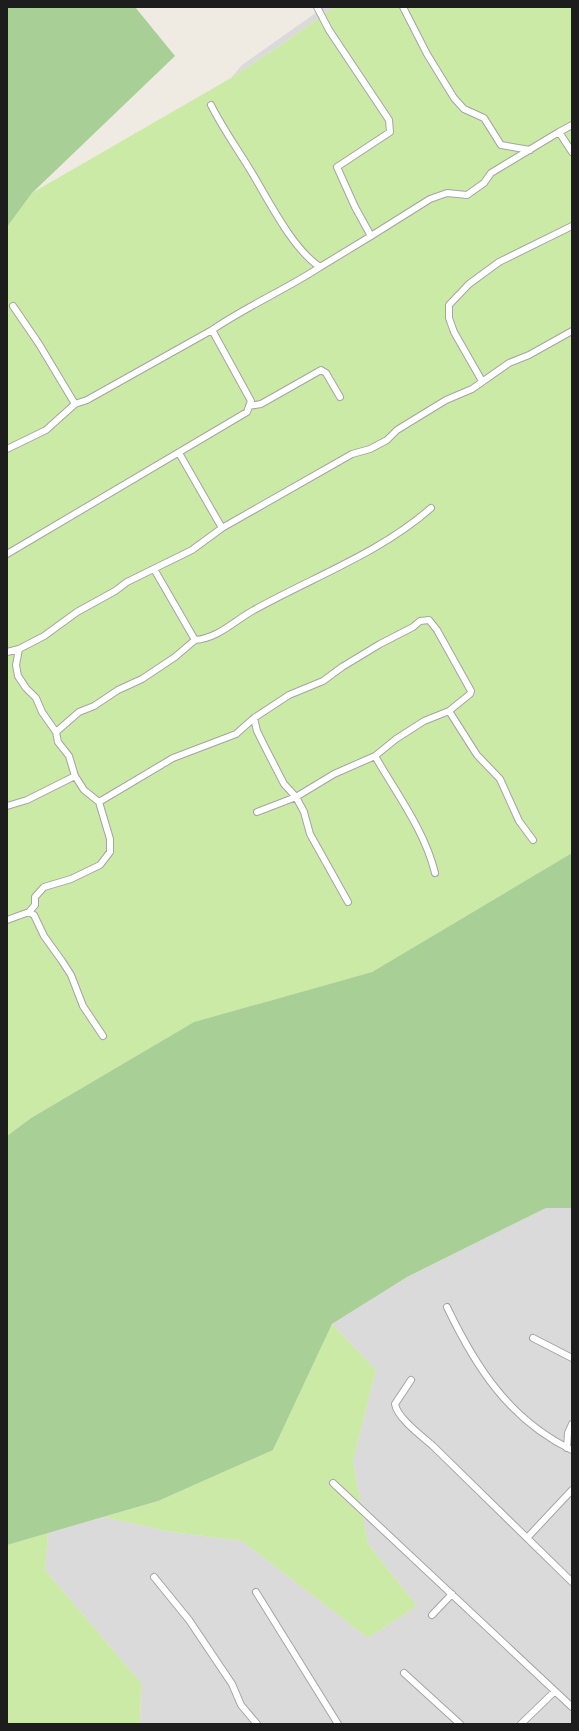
<svg xmlns="http://www.w3.org/2000/svg" width="579" height="1731" font-family="'PT Sans',sans-serif">
	<style>
		.residential { fill: #dbdada }
		.grass { fill: #caeaa6 }
		.forest { fill: #a8cf96 }
		.lines { fill: none; stroke-linecap: round; stroke-linejoin: round }
		.street-casing { stroke: #a4a4a4; stroke-width: 8 }
		.street { stroke: #fff; stroke-width: 6 }
	</style>
	<rect width="100%" height="100%" fill="#efeae2"/>
	<path class="residential" d="M314 7H334L281 45 231 78 242 65 317 12Z
		M546 1208H572V1724H140L141 1683 45 1570 48 1533 104 1517 166 1531 242 1541 368 1638 417 1606 368 1544 353 1461 376 1370 332 1324 407 1277Z"/>
	<path class="grass" d="M334 7H572V853L372 972 194 1022 31 1118 7 1136V227L32 193 231 78 281 45Z
		M332 1324 376 1370 353 1461 368 1544 417 1606 368 1638 242 1541 166 1531 104 1517 158 1501 273 1450Z
		M48 1533 45 1570 141 1683 140 1724H7V1545Z"/>
	<path class="forest" d="M7 7H135L175 56 32 193 7 227Z
		M572 853V1208H546L407 1277 332 1324 273 1450 158 1501 7 1545V1136L31 1118 194 1022 372 972Z"/>
	<g class="lines">
		<defs>
			<path id="street" d="M317 7 329 30 389 120 390 132 337 167 355 207 371 236 430 199 447 193 467 195 484 183 491 173 559 132 572 152
				M403 7 427 54 454 98 464 109 484 118 501 145 530 150
				M211 105C222 127 236 147 249 168 267 197 292 249 320 267L371 236
				M559 132 572 125
				M13 306 39 344 75 404 87 400 212 330
				M482 381 454 332 449 318V305L469 284 499 262 572 226
				M249 406 261 404 321 370 326 373 340 397
				M7 449 46 430 75 404
				M179 453 222 528
				M7 554 247 412 251 401 212 330C247 306 285 290 320 267
				M195 640C219 638 235 620 254 610 313 577 380 553 431 508
				M19 649 16 665 18 676 26 688 36 698 42 712 56 732 58 742 69 756 75 776 84 790 99 802 173 758 236 734 254 718 289 695 323 681 342 667 380 644 413 627 420 621 429 620 437 630 471 691 470 694 449 711 424 721 396 739 375 756 334 774 296 797 257 812
				M7 652 19 649 44 636 77 612 115 591 127 582 192 550 222 528 352 454 370 449 387 440 397 430 446 400 472 389 509 363 529 355 572 331
				M449 711 477 755 500 779 519 821 533 840
				M254 718 257 731 266 749 284 784 296 797 304 812 310 834 348 902
				M56 732 79 712 94 706 118 690 142 679 175 657 195 640 154 569
				M375 756C396 793 425 831 435 873
				M7 806 27 800 75 776
				M29 912 34 915 44 936 62 961 71 975 83 1006 103 1036
				M7 920 29 912 35 905V897L44 887 71 879 100 865 110 852V839L99 802
				M447 1307C476 1368 510 1420 572 1450
				M533 1338 572 1358
				M411 1380 395 1404C397 1418 423 1437 433 1446L572 1582
				M567 1448 568 1433 572 1424
				M333 1483 572 1707
				M527 1538 572 1490
				M154 1577 189 1620 232 1684 241 1705 257 1724
				M256 1592 338 1724
				M432 1615 452 1594
				M404 1673 460 1724
				M521 1724 555 1691"/>
		</defs>
		<use href="#street" class="street-casing"/>
		<use href="#street" class="street"/>
	</g>
	<rect width="579" height="1731" fill="none" stroke="#1d1d1d" stroke-width="16"/>
</svg>
